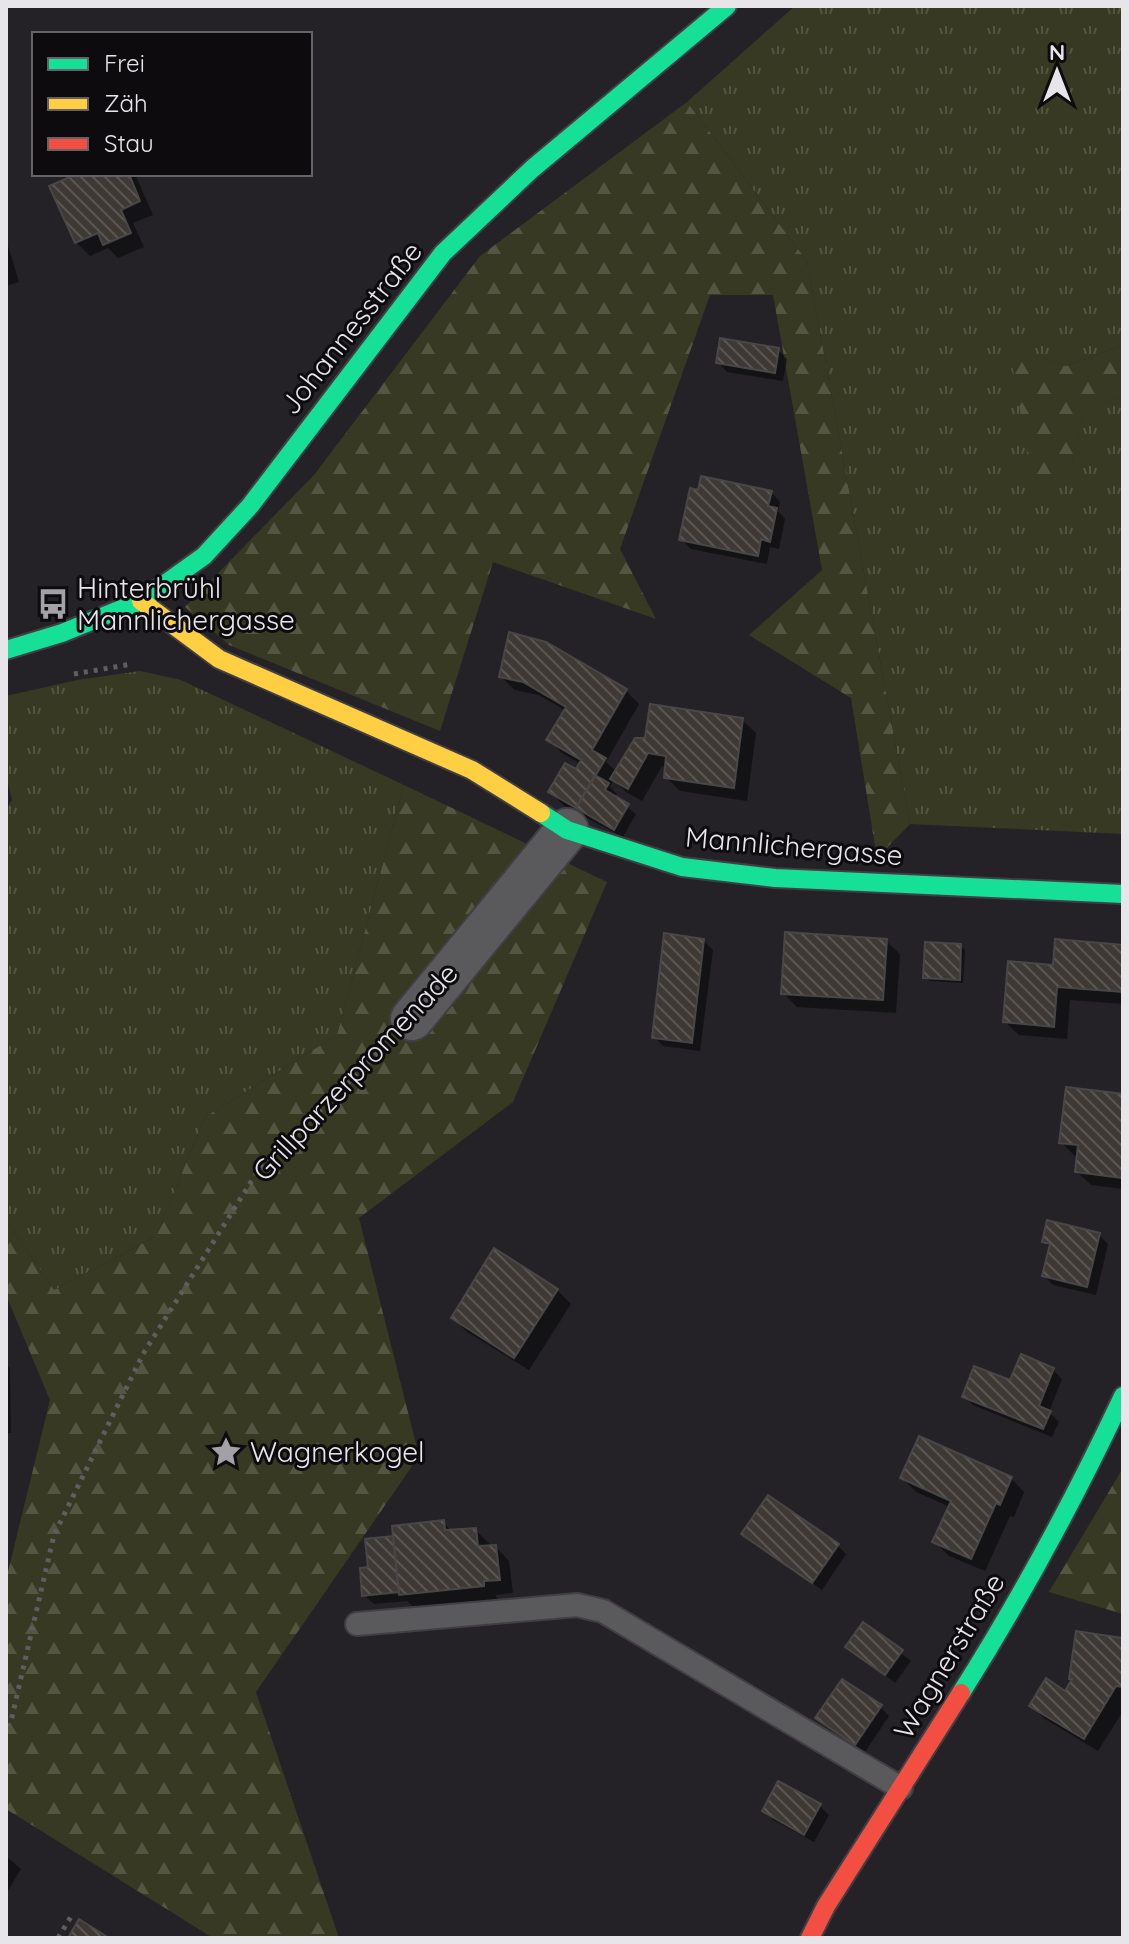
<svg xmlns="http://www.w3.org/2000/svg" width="1129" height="1944" font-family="Quicksand,sans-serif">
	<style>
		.grass { fill: url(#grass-tufts) }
		.forest { fill: url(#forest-firs) }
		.shadow { fill: #0007 }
		.building { fill: url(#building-back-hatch); stroke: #484748; stroke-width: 2 }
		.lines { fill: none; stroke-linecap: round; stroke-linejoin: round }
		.lane-casing { stroke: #413f43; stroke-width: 26 }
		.street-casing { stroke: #413f43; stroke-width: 46 }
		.fast-casing { stroke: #413f43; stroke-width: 22 }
		.slow-casing { stroke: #413f43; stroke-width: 22 }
		.jam-casing { stroke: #413f43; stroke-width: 22 }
		.path { stroke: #5e5d60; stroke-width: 5; stroke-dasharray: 4 6; stroke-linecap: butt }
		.lane { stroke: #5a595c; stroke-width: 22 }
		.street { stroke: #5a595c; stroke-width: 42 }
		.fast { stroke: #16e098; stroke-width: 18 }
		.slow { stroke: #ffcf43; stroke-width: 18 }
		.jam { stroke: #f24e42; stroke-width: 18 }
		.labels { text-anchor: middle; stroke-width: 6; stroke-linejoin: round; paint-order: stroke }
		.street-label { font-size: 28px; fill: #e7e5e9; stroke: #0d0b0e }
		.poi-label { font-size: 28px; fill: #e7e5e9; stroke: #0d0b0e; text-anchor: start }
	</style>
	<defs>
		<pattern id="grass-tufts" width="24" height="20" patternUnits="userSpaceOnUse" patternTransform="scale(2)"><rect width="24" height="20" fill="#373922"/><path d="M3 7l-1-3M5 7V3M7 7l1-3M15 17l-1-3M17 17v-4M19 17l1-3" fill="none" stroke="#545642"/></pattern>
		<pattern id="forest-firs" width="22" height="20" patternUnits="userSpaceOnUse" patternTransform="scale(2)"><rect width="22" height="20" fill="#373922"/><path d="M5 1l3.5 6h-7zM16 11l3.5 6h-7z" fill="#545642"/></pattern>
		<pattern id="building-back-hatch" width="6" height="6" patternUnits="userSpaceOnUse" patternTransform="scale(2)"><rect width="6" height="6" fill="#3f3935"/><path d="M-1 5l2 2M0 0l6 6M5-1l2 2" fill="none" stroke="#5b5652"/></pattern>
	</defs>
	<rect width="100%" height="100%" fill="#242226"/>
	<path class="grass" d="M795 6H1123V345L1066 366 1009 347 1069 480 1084 406 1123 397V834L910 824 807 261 687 102Z
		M140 671 181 680 404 785 337 1035 205 1117 156 1236 54 1290 6 1220V809L12 800 6 775V696L77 680Z"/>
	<path class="forest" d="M687 102 807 261 910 824 877 858 851 698 749 635 822 570 773 295H710L620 549 656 619 493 562 440 731 229 645 185 607 314 475 480 256Z
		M1123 345V397L1084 407 1069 481 1032 482 1009 346 1066 366Z
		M404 785 607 882 513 1102 359 1218 419 1456 256 1692 339 1938H213L6 1809V1580L50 1400 6 1295V1220L54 1290 156 1236 205 1117 337 1035Z
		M1123 1468V1614L1049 1592Z"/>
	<path class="shadow" d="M82 174H135L153 215 133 223 144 247 118 258 108 248 90 256 76 242Z
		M6 239 19 282 6 286Z
		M778 350 787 359 783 381 727 372 718 362Z
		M771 492 780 502 778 511 785 519 779 549 770 547 767 564 691 549 682 540Z
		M501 677 626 691 639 704 606 762 617 772 636 740 742 720 756 733 747 801 680 791 666 777 667 767 662 766 642 801 626 792 614 780 610 787 617 794 614 798 636 814 623 837 564 806 551 792 577 772 581 764 563 754 549 740 566 711 539 695 515 690Z
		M704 941 713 950 700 1051 663 1046 654 1037Z
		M886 941 900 954 896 1013 797 1007 783 993Z
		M961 946 965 950 963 983 929 981 925 977Z
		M1123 947V1004L1070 1000 1067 1039 1019 1035 1005 1022 1055 967Z
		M1123 1096V1189L1091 1185 1077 1172 1079 1156H1075L1061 1142Z
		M1099 1235 1108 1244 1096 1295 1053 1285 1044 1276 1051 1248 1044 1242Z
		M557 1290 571 1304 529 1370 467 1332 453 1318Z
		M6 1365 10 1368 11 1433H6Z
		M1053 1370 1062 1379 1049 1412 1059 1422 1052 1437 973 1405 964 1396Z
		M902 1478H1011L1024 1492 1014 1517 1010 1516 985 1571 949 1556 935 1542 950 1507 916 1492Z
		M443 1522 452 1532 475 1530 489 1543 490 1547H496L509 1561 513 1593 496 1595 497 1599 415 1608 407 1601 374 1604 364 1595 370 1569 367 1541 395 1538Z
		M744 1534 837 1545 846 1554 822 1590Z
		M863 1625 911 1661 895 1683 848 1646Z
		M1123 1640V1711L1098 1751 1045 1719 1031 1706 1066 1693 1074 1681 1071 1678Z
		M880 1707 889 1716 865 1752 818 1718Z
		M820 1806 829 1815 814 1842 773 1820 764 1811Z
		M6 1856 21 1869 6 1894Z"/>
	<path class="building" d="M77 174H129L140 201 121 210 131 233 103 245 98 233 75 243 49 186Z
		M720 338 779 348 775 373 716 363Z
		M701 476 772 491 768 506 777 508 770 542 761 539 758 556 679 540 690 488 698 490Z
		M509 632 546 642 627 689 592 750 606 758 576 808 548 792 565 763 576 769 581 760 546 740 566 707 523 682 499 677Z
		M650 704 743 718 734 788 664 778 666 756 648 753 628 789 610 779 635 738H645Z
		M595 775 609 783 605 790 629 804 614 830 576 808Z
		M785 932 887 939 883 1000 781 994Z
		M664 933 704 939 692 1043 652 1038Z
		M1055 939 1123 945V992L1057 987 1054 1027 1003 1022 1008 961 1053 965Z
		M925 942 961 944 960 980 923 978Z
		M1066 1087 1123 1094V1178L1075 1172 1078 1145 1059 1143Z
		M1047 1220 1100 1233 1087 1287 1042 1276 1050 1244 1042 1242Z
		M494 1248 558 1289 514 1358 451 1318Z
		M1021 1354 1054 1368 1039 1406 1051 1411 1043 1429 962 1397 974 1366 1010 1380Z
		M919 1436 1012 1477 1000 1505 996 1503 971 1559 932 1542 951 1501 900 1478Z
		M768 1495 839 1544 812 1583 741 1534Z
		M444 1520 445 1530 476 1528 478 1546 496 1545 500 1580 484 1581V1586L399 1595 392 1526Z
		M393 1536 399 1592 362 1596 360 1568 368 1567 365 1539Z
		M863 1622 903 1650 885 1675 845 1647Z
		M1076 1631 1123 1638V1687L1116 1686 1084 1739 1029 1706 1046 1678 1065 1691 1072 1679H1069Z
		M842 1679 882 1705 855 1745 815 1718Z
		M778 1781 821 1804 804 1835 762 1811Z
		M79 1919 109 1938H68Z"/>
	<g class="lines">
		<defs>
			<path id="lane" d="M357 1624 577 1605 603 1611 901 1788"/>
			<path id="street" d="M412 1019 567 830"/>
			<path id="fast" d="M6 650 62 633 141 601 204 556 250 506 443 253 532 169 727 6
				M541 813 567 830 682 867 775 878 1123 894
				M961 1693C1021 1598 1075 1498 1123 1396"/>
			<path id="slow" d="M141 601 219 659 472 770 541 813"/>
			<path id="jam" d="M810 1938 826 1906 961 1693"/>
		</defs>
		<use href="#lane" class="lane-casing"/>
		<use href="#street" class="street-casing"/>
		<use href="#fast" class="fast-casing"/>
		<use href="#slow" class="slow-casing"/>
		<use href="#jam" class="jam-casing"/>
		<path class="path" d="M74 674 132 664
			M6 1726 11 1721 54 1535 143 1354 256 1174 386 1045
			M58 1938 72 1915"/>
		<use href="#lane" class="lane"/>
		<use href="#street" class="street"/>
		<use href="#fast" class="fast"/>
		<use href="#slow" class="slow"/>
		<use href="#jam" class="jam"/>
	</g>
	<defs>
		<symbol id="bus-bare" viewBox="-9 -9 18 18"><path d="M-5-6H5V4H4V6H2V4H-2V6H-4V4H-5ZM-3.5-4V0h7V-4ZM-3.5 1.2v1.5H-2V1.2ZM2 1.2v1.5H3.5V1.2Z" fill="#a3a1a5" stroke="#0d0b0e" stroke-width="2.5" paint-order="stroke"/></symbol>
		<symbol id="sight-bare" viewBox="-9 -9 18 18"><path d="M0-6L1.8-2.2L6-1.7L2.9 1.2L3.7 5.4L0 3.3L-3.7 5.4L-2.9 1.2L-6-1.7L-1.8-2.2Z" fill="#a3a1a5" stroke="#0d0b0e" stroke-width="2.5" paint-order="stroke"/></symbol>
	</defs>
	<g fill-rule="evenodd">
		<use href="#bus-bare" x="31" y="582" width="44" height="44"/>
		<use href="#sight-bare" x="204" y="1430" width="44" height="44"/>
	</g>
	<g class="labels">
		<g class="street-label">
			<text transform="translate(351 328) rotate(-52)" y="10">Johannesstraße</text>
			<text transform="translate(794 846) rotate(5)" y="10">Mannlichergasse</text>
			<text transform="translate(355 1072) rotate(-47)" y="10">Grillparzerpromenade</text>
			<text transform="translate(949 1656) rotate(-59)" y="10">Wagnerstraße</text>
		</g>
		<g class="poi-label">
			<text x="77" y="598">Hinterbrühl<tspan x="77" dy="32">Mannlichergasse</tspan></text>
			<text x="250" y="1462">Wagnerkogel</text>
		</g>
	</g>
	<rect width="1129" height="1944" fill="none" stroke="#e7e5e9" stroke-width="16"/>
	<rect x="32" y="32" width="280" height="144" fill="#0d0b0e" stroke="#646266" stroke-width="2"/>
	<rect x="48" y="58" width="40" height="12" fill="#16e098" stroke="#646266" stroke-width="2"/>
	<text x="104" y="72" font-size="24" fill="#e7e5e9">Frei</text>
	<rect x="48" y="98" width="40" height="12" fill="#ffcf43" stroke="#646266" stroke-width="2"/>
	<text x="104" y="112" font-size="24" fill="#e7e5e9">Zäh</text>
	<rect x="48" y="138" width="40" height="12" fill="#f24e42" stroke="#646266" stroke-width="2"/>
	<text x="104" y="152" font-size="24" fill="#e7e5e9">Stau</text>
	<g transform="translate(1057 72)" stroke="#0d0b0e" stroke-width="6" paint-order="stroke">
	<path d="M0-6L14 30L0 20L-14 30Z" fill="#e7e5e9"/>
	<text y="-12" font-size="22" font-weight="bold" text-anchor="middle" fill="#e7e5e9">N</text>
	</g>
</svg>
